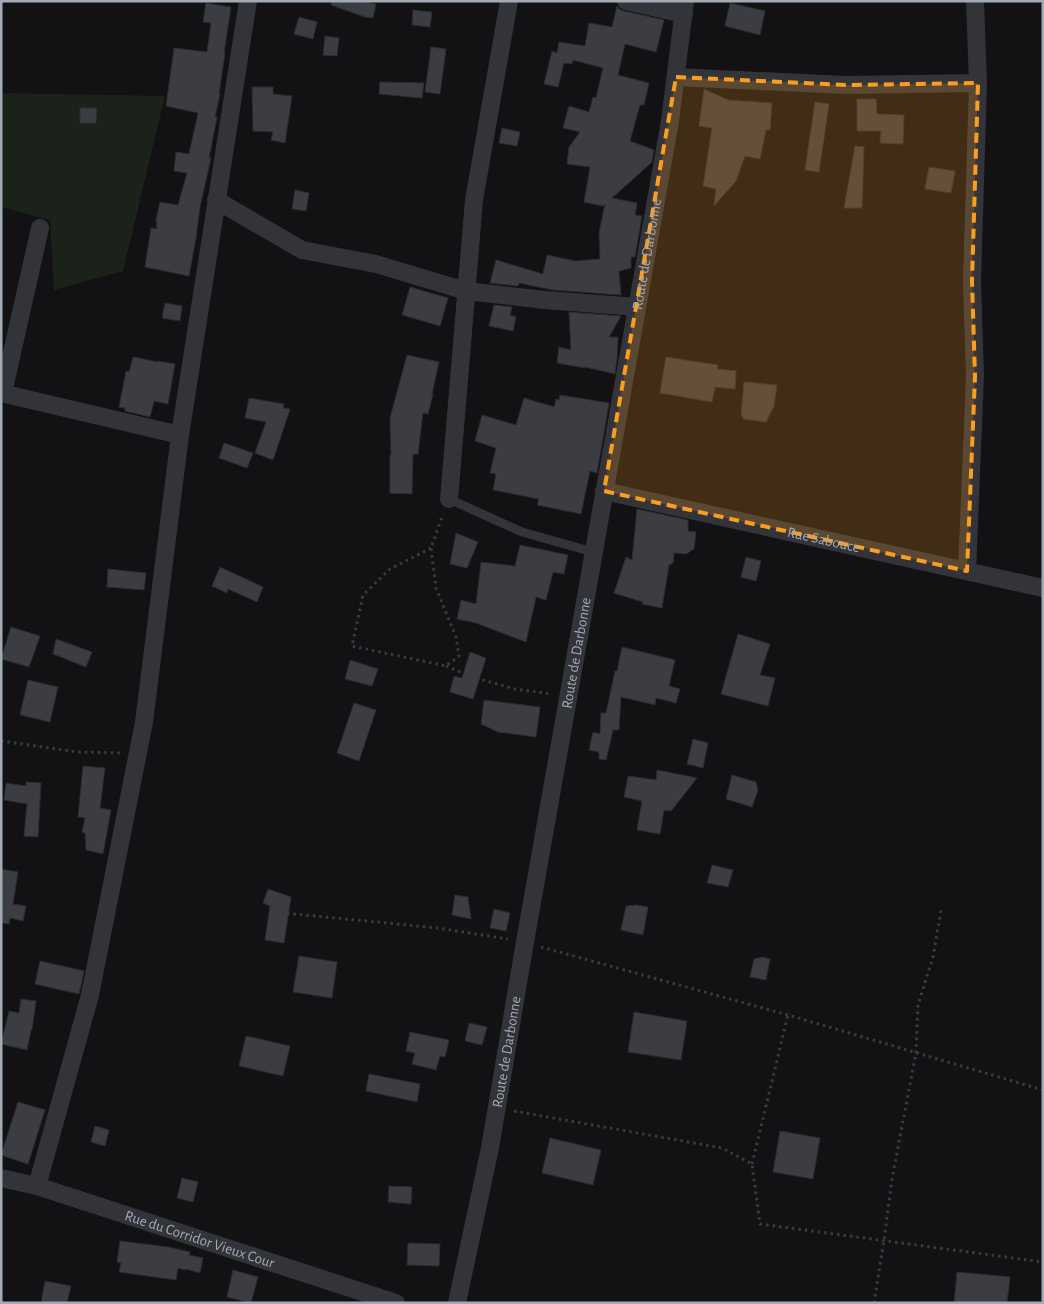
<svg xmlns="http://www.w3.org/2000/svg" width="1044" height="1304" font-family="'Alegreya Sans',sans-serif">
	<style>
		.green { fill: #1a221a }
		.building { fill: #3c3d42; stroke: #2c2c30 }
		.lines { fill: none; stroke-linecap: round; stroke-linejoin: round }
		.path { stroke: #383b40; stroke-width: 3; stroke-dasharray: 2.5 4; stroke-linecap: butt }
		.lane { stroke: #333439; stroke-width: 9 }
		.street { stroke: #333439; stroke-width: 18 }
		.marked { fill: #ff9d1f; fill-opacity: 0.2; stroke: #ff9d1f; stroke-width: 4; stroke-dasharray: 10 6; stroke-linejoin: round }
		.labels { text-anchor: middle; stroke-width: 4; stroke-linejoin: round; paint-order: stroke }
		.street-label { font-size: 15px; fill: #a2aab6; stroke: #0d0d0f }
	</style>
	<rect width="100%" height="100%" fill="#121214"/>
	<path class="green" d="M1 93 165 96 123 271 54 290 50 220 1 207Z"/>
	<path class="building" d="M332 1H361L376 4 373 18 365 17 331 5Z
		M206 3 231 7 224 53H225L219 94H220L215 117H217L209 158H211L200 207 196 238 189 276 145 267 151 228 157 229 156 220 160 202 178 205 187 173 174 171 176 152 189 154 198 113 166 106 174 48 207 52 211 23 203 22Z
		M730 3 765 11 760 35 725 26Z
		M617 6 619 9 624 11 664 20 656 52 625 44 618 75 649 83 644 105H640L630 141 654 150 652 162 612 198 637 203 635 215 642 216 635 257H631V268L619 271 621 295 553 290 519 283 518 286 490 283 496 260 543 274 547 255 575 261 600 259 599 233 605 204 603 206 584 202 590 167 567 164 569 147 580 132 563 128 569 106 589 112 593 97 596 98 603 68 573 60 572 64 564 63 558 87 544 84 552 51 557 53 559 42 585 46 589 23 612 27Z
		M413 10 432 12 430 27 412 25Z
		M299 17 317 22 313 39 294 34Z
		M325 36 339 38 337 56 323 55Z
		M431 47 446 49 440 94 425 92Z
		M380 82 424 83 422 98 379 94Z
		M252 87H273V94L292 96 285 143 271 140 273 132 253 131Z
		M704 89 728 100 772 103 770 130H766L760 159 745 156 736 181 714 206 716 189 703 186 712 128 699 126Z
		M857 99H876L877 114 904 115 903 144 880 143 881 131H857Z
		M815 102 829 104 819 172 805 170Z
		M80 108H97L96 123H80Z
		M502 128 520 132 517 146 499 143Z
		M855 146 864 147 862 208H844Z
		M929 167 955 171 951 193 925 189Z
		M295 190 309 193 306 211 292 209Z
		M410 287 448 298 440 326 402 315Z
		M165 303 182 306 180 321 162 318Z
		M494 305 512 307 510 315 516 317 513 331 489 326Z
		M569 312 621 316 609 337H618L617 358 615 374 585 367V368L557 363 559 347 571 350Z
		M407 355 439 362 432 394H433L428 414 423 413 418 454H413L412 494 390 493V455H391L390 418Z
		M133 357 158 362V361L175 364 168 404 154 401 150 417 125 411V408L119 407 126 371 129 372Z
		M666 357 718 365 717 369 736 371 735 389 715 387 712 402 660 393Z
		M744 382 777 385 774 406 766 422 743 419V416H741Z
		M560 395 609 403 597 473 590 471 581 514 537 505 539 499 493 490 496 474 490 473 496 448 475 441 482 415 516 425 524 398 554 407 556 399 559 400Z
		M249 398 284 404 283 408 290 409 273 460 255 453 266 422 245 418Z
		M224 443 253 453 247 468 219 458Z
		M637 509 688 520V531L696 532 694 549 686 554 674 553 673 563 669 565 662 608 642 604 643 602 614 593 626 557 632 560Z
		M456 533 478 542 467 568 450 564Z
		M520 545 568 555 564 574 553 572 546 600 536 597 526 642 476 623 457 619 461 600 476 604 481 562 515 566Z
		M746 557 761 561 756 581 741 577Z
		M220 567 263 587 257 602 228 589 227 593 212 586Z
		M108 569 146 573 144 590 107 587Z
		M11 627 40 636 29 667 1 659Z
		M738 634 770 644 760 675 775 678 768 706 721 694Z
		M56 639 92 652 86 667 53 654Z
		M622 647 675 660 669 686 680 689 676 703 656 698 655 705 621 697 619 730H613L606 760 599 759V752L589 750 593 732 600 734 601 713H606L615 671H617Z
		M470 652 486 658 473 699 450 692 454 676 462 678Z
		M350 660 378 669 372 686 345 679Z
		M28 680 58 687 50 722 20 715Z
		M484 700 540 707 536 737 498 732 481 724Z
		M354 703 376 710 359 761 337 753Z
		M693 739 708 743 703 768 687 764Z
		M83 766 105 768 100 808 111 810 103 854 86 850 85 833 82 832 85 818 78 817Z
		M657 770 697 778 671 811 664 810 660 834 637 830 642 801 624 797 628 776 656 780Z
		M732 775 756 782 758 790 752 807 726 799Z
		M26 782 41 783 38 837 24 836 27 804 4 800 6 783 26 786Z
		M712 865 733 870 728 887 707 883Z
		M1 869 18 872 13 904 26 906 23 921 10 918 9 924 1 923Z
		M268 889 291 897 284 943 265 940 270 906 263 903Z
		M455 895 468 897 471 919 452 915Z
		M637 905 648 907 643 935 621 930 626 906Z
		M494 909 510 913 506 931 490 928Z
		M299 956 337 962 332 998 293 992Z
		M762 957 770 959 766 980 750 977 754 959Z
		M40 961 84 971 79 994 35 984Z
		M21 999 36 1001 32 1030H31L27 1050 1 1044 9 1011 19 1013Z
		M634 1012 687 1021 681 1060 628 1052Z
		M469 1023 487 1027 482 1045 465 1041Z
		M410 1032 449 1040 445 1057 440 1056 436 1070 412 1064 415 1053 406 1051Z
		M246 1036 290 1046 283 1076 239 1066Z
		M369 1074 420 1084 417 1102 366 1091Z
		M18 1102 45 1110 28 1164 1 1155Z
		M95 1126 109 1130 105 1146 91 1142Z
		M780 1131 820 1138 813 1179 773 1172Z
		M550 1138 601 1150 593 1185 542 1173Z
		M182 1178 198 1182 193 1202 177 1198Z
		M389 1186 412 1187 411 1204 388 1202Z
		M120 1241 168 1247 190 1252 189 1255 203 1258 200 1273 186 1269 185 1270 178 1268 176 1280 119 1272 121 1263 117 1262Z
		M408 1243 440 1244 439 1266 407 1265Z
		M233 1270 258 1277 251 1303 227 1297Z
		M957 1272 1010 1277 1007 1303H954Z
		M45 1281 71 1286 67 1303H41Z"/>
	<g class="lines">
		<path class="path" d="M431 548 390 569 363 595 352 646 446 666 459 656 456 637 436 588 431 548 443 514
			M446 666 472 677 515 689 551 694
			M1 741 78 752 120 753
			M274 912 438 928 508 939
			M541 947 788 1015 1043 1090
			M514 1111 722 1148 752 1164 760 1224 1043 1262
			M752 1164 788 1015
			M874 1303 884 1240 892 1179 916 1053 918 1005 933 957 941 910"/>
		<path class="lane" d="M449 499 522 532 593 552"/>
		<g class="street">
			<path d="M626 1 684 14"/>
			<path d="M676 77 845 85 978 83"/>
			<path d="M216 200 302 250 376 264 466 291 545 300 637 307"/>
			<path d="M1 393 180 435"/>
			<path d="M3 393 40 228"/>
			<path id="s1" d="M604 491 1043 588"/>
			<path d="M449 499 474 200 509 1"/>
			<path d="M967 571 975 376 972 281 978 83 975 1"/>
			<path id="s2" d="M1 1178 37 1186 396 1303"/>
			<path d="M37 1186 90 995 144 722 180 435 248 1"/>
			<path id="s3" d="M457 1303 490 1148 525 942 670 121 685 1"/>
		</g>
	</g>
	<path class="marked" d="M676 77 845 85 978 83 972 281 975 376 967 571 604 491Z"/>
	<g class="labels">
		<g class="street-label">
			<text dy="5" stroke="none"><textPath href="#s3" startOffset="1066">Route de Darbonne</textPath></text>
			<text dy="5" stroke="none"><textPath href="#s1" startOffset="225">Rue Sabouce</textPath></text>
			<text dy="5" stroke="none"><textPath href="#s3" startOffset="661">Route de Darbonne</textPath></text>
			<text dy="5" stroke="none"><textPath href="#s3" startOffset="256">Route de Darbonne</textPath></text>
			<text dy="5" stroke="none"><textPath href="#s2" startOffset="208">Rue du Corridor Vieux Cour</textPath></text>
		</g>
	</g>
	<rect width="1044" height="1304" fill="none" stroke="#a2aab6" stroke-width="5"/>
</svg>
